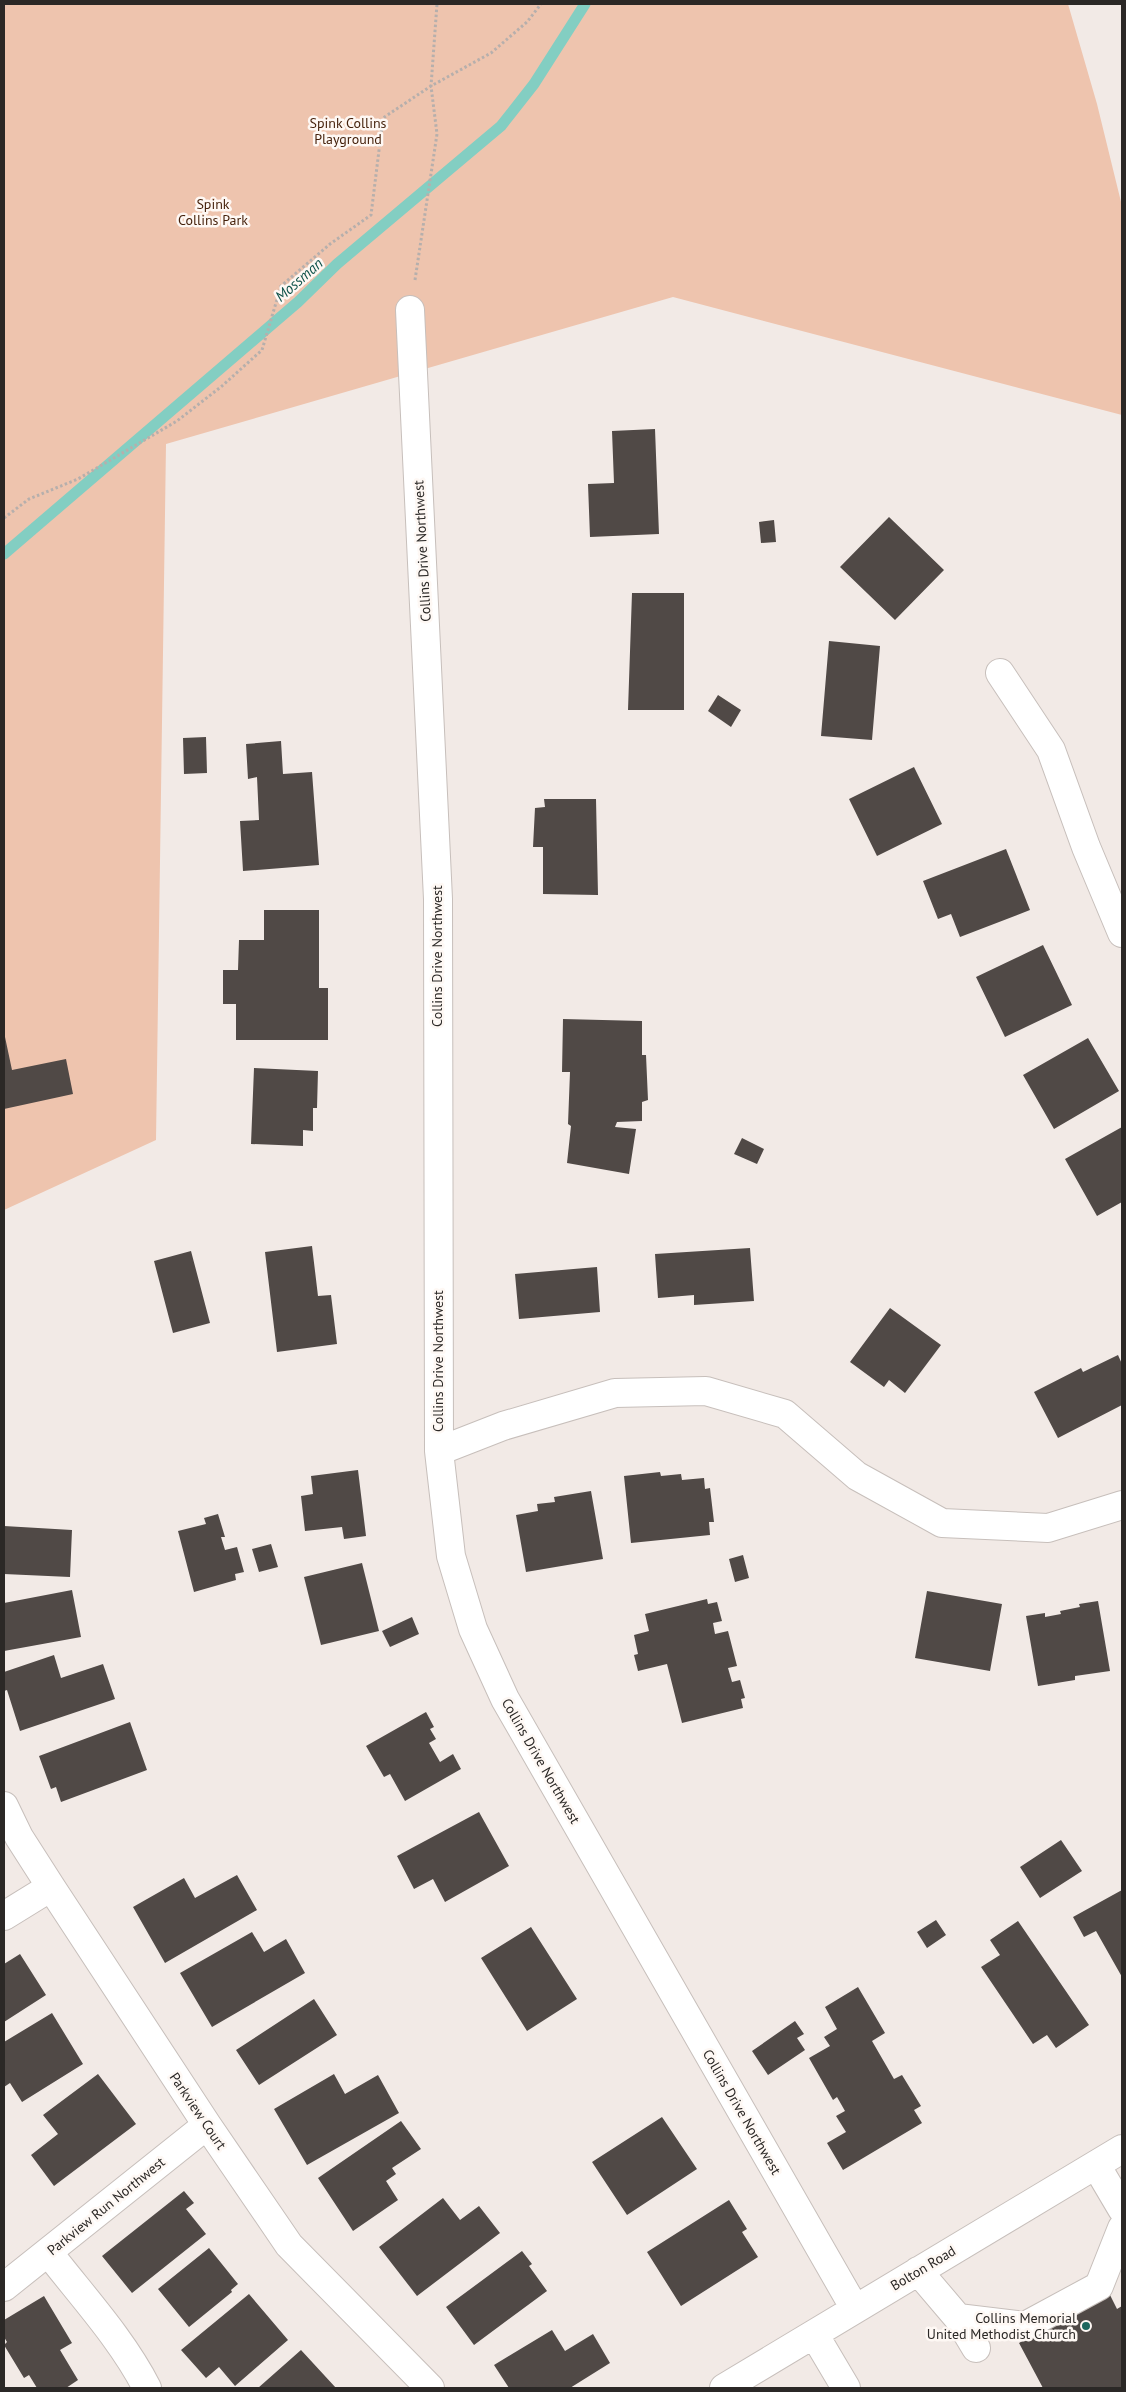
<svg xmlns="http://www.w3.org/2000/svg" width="1126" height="2392" font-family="'PT Sans',sans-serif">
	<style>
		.green { fill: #eec4ae }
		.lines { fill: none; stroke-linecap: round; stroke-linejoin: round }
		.stream { stroke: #83cec2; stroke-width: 11 }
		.building { fill: #504946 }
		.minor-casing { stroke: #c7bfbb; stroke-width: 30 }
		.path { stroke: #b6afac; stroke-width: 3; stroke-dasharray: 2.5 2.5; stroke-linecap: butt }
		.minor { stroke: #fff; stroke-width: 28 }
		.poi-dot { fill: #1c665d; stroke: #fef8f4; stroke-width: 2 }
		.labels { text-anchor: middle; stroke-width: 5; stroke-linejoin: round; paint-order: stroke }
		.park-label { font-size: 14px; fill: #431f09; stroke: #fef8f4 }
		.street-label { font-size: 14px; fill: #2b2826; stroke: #fef8f4 }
		.poi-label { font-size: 14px; fill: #2b2826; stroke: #fef8f4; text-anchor: end }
		.water-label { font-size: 15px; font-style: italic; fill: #0e5149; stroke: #fef8f4 }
	</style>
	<rect width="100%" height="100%" fill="#f2eae6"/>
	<path class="green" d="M4 4H1068L1097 104 1122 206V415L673 297 166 444 156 1140 4 1210Z"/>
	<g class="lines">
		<path class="stream" d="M4 554 298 302 337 264 501 126 534 84 585 4"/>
	</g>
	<path class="building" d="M655 429 659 534 590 537 588 484 614 483 612 431Z
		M889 517 944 570 895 620 840 567Z
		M774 520 776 542 761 543 759 522Z
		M632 593H684V710H628Z
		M829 641 880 646 872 740 821 736Z
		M718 695 741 710 731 727 708 711Z
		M206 737 207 773 184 774 183 738Z
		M281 741 283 774 312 772 319 865 243 871 240 821 259 820 257 777 248 779 246 744Z
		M914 767 942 824 877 856 849 799Z
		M544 799H596L598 895 543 894V847H533L535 808 545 807Z
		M1006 849 1030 910 960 937 951 914 938 919 923 881Z
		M264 910H319V988H328V1040H236V1004H223V970H238L239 940H264Z
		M1043 945 1072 1005 1005 1037 976 977Z
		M563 1019 642 1021V1055H646L648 1100 642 1102V1121L617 1122 615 1127 636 1129 629 1174 567 1163 571 1126 568 1124 570 1072H562Z
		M5 1037 12 1070 66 1059 73 1094 4 1109Z
		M1088 1038 1119 1091 1054 1129 1023 1075Z
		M254 1068 318 1071 317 1108H313V1131L303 1130V1146L251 1144Z
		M1122 1127V1202L1097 1216 1065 1159Z
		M742 1138 764 1149 757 1164 734 1154Z
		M312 1246 318 1296 331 1295 337 1344 277 1352 265 1252Z
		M750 1248 754 1301 694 1305V1295L658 1298 655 1254Z
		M191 1251 210 1323 173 1333 154 1261Z
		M597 1267 600 1312 519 1319 515 1274Z
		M890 1308 941 1345 905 1393 889 1380 884 1387 850 1362Z
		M1118 1355 1122 1364V1405L1058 1438 1034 1392 1081 1368 1083 1372Z
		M358 1470 366 1536 344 1539 342 1527 305 1531 301 1496 313 1494 311 1476Z
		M660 1472 661 1476 681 1474 682 1480 704 1478 705 1489 710 1488 714 1522H709L710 1535 631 1543 624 1476Z
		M591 1491 603 1559 526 1572 516 1515 538 1511 537 1504 555 1502 554 1497Z
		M218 1514 225 1537H221L225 1550 237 1547 244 1572 235 1574 236 1580 194 1592 178 1531 206 1524 204 1518Z
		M4 1526 72 1530 70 1577 4 1574Z
		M271 1544 278 1567 259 1572 252 1549Z
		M743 1555 749 1578 735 1582 729 1559Z
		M362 1563 379 1631 321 1645 304 1577Z
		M72 1590 81 1637 4 1651V1603Z
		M927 1591 1002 1604 990 1671 915 1658Z
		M707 1599 708 1604 717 1602 722 1621 713 1623 715 1634 728 1631 737 1666 728 1668 732 1682 740 1680 745 1698 741 1699 743 1708 682 1723 667 1664 638 1671 634 1655 638 1654 634 1635 649 1631 645 1614Z
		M1098 1601 1110 1671 1075 1676V1680L1038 1686 1026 1616 1045 1613V1617L1061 1614 1060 1611 1080 1607 1079 1604Z
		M412 1617 419 1634 390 1647 382 1631Z
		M54 1655 61 1678 103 1664 115 1699 20 1731 7 1690 4 1691V1672Z
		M426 1712 434 1727 430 1729 436 1739 429 1743 440 1762 453 1754 461 1769 405 1801 390 1774 384 1777 366 1746Z
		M130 1722 147 1770 61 1802 56 1787 51 1789 39 1756Z
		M479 1812 509 1866 445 1902 433 1879 414 1889 397 1856Z
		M1061 1840 1082 1871 1040 1898 1020 1867Z
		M237 1875 257 1910 165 1963 133 1907 184 1878 195 1898Z
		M1122 1890V1977L1096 1931 1084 1937 1073 1917Z
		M936 1920 946 1935 927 1948 917 1932Z
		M1018 1921 1089 2025 1056 2048 1047 2035 1033 2044 981 1967 1000 1955 990 1940Z
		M531 1927 577 1999 527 2031 481 1958Z
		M252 1932 264 1952 286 1939 305 1973 212 2027 180 1973Z
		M20 1954 46 1995 4 2022V1964Z
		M858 1987 885 2033 872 2041 894 2079 902 2075 921 2106 914 2110 922 2123 843 2170 827 2143 846 2132 836 2116 845 2111 837 2097 833 2100 809 2058 830 2046 824 2037 837 2029 825 2007Z
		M314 1999 337 2035 259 2085 236 2050Z
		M52 2013 83 2064 22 2102 10 2083 4 2087V2042Z
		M795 2021 804 2034 797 2038 805 2050 768 2075 752 2051Z
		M98 2074 136 2124 54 2186 31 2155 58 2134 43 2115Z
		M334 2074 345 2094 378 2075 399 2113 307 2165 274 2109Z
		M662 2117 697 2169 627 2215 592 2162Z
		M401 2121 421 2149 392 2168 396 2174 386 2181 398 2200 353 2231 318 2178Z
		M184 2191 194 2203 186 2209 206 2234 132 2293 102 2256Z
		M443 2198 460 2220 479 2206 500 2233 417 2296 379 2247Z
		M729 2200 747 2229 742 2232 758 2257 681 2306 647 2252Z
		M209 2248 238 2284 231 2290 232 2292 189 2327 158 2289Z
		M522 2251 532 2264 529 2266 547 2291 474 2345 446 2307Z
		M1109 2293 1117 2309 1122 2306V2388H1043L1019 2343Z
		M249 2294 288 2340 235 2386 219 2367 206 2378 181 2350Z
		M44 2296 72 2343 60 2350 78 2380 66 2388H37L29 2375 24 2378 4 2345 7 2342 4 2337V2320Z
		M552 2330 565 2351 593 2334 610 2363 570 2388H509L494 2365Z
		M301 2350 336 2388H258Z"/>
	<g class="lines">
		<defs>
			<path id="minor" d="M410 310 438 899 439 1451 451 1556 473 1629 505 1699 855 2309
				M1000 673 1051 750 1086 847 1122 933
				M439 1451 503 1426 615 1393 706 1391 785 1414 857 1476 942 1523 1048 1528 1122 1505
				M4 1806 19 1837 51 1887 207 2125 289 2245 430 2388
				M4 1916 51 1887
				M1096 2165 1122 2209
				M48 2252C82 2296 122 2339 147 2388
				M918 2271 958 2318 976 2348
				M4 2287 207 2125
				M958 2318 1025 2326 1099 2286 1122 2228
				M814 2334 846 2388
				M724 2388 1122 2149"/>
		</defs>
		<use href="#minor" class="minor-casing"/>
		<path class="path" d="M415 280 437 134 431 86 437 4
			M4 518 29 499 78 479 177 421 222 386 262 350 281 286 330 244 371 215 383 118 431 86 491 53 527 22 541 4"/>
		<use href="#minor" class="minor"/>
	</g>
	<circle class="poi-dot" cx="1086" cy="2326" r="5"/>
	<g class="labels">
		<g class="park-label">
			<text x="348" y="128">Spink Collins<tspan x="348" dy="16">Playground</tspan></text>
			<text x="213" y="209">Spink<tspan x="213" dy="16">Collins Park</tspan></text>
		</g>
		<g class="street-label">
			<text transform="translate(422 551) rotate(-93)" y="5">Collins Drive Northwest</text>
			<text transform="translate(437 956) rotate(-90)" y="5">Collins Drive Northwest</text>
			<text transform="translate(438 1361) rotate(-90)" y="5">Collins Drive Northwest</text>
			<text transform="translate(541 1761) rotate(60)" y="5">Collins Drive Northwest</text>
			<text transform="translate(198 2111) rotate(56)" y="5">Parkview Court</text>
			<text transform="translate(742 2112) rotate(60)" y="5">Collins Drive Northwest</text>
			<text transform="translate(106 2206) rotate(-39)" y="5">Parkview Run Northwest</text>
			<text transform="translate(923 2268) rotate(-31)" y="5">Bolton Road</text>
		</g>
		<g class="poi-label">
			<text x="1076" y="2323">Collins Memorial<tspan x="1076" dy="16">United Methodist Church</tspan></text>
		</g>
		<g class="water-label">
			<text transform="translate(299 280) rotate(-41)" y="5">Mossman</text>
		</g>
	</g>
	<rect width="1126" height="2392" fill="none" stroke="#2b2826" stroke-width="10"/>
</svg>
